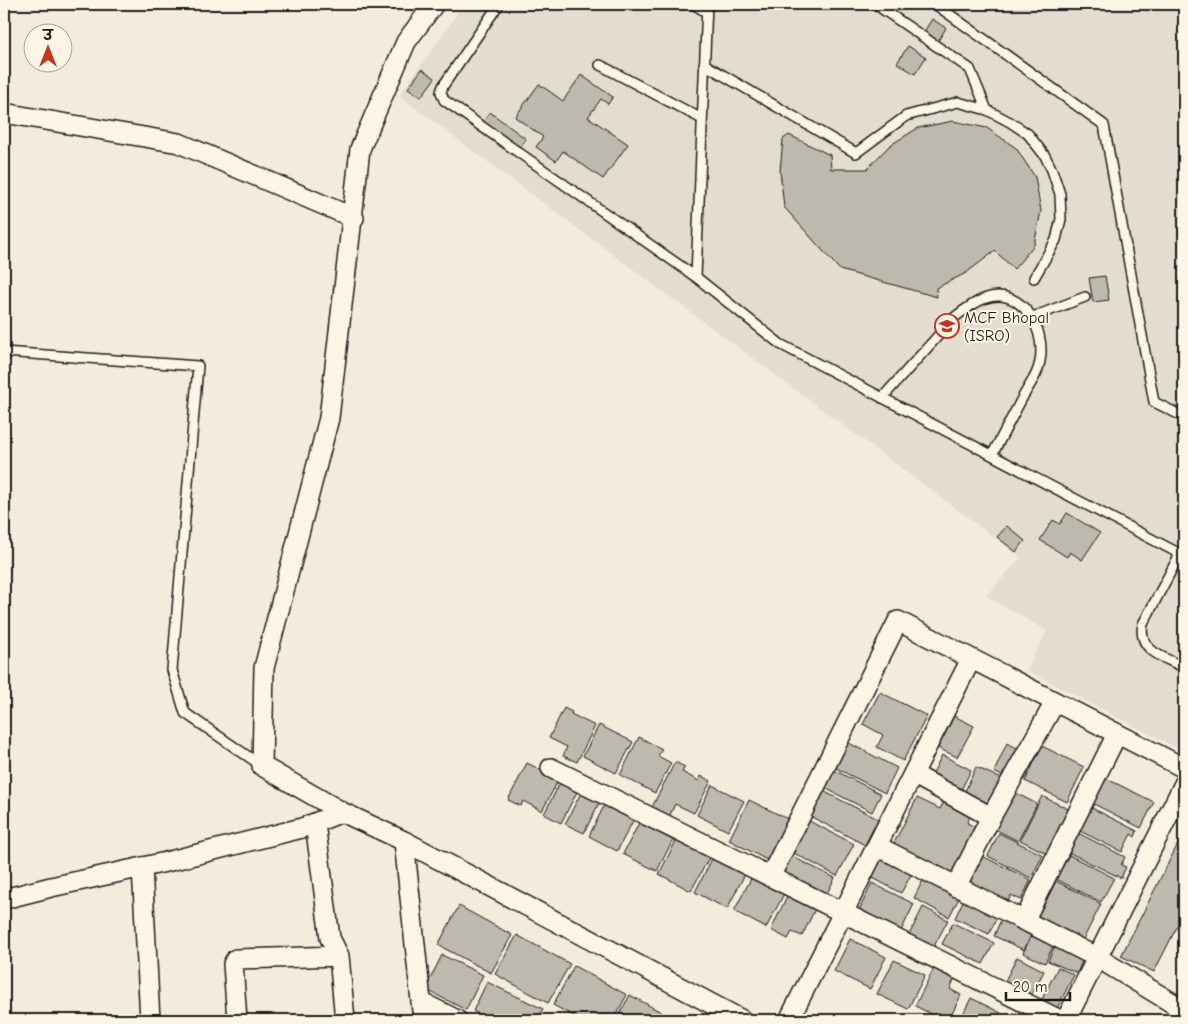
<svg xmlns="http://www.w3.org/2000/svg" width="1188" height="1024" font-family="'Comic Neue','Playpen Sans Deva',sans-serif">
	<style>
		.built { fill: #e3ddcf }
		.building { fill: #beb9ae; stroke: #1c1c1c }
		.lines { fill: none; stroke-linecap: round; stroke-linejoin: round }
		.lane-casing { stroke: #1c1c1c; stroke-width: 12 }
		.street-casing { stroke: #1c1c1c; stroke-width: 22 }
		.lane { stroke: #fcf5e5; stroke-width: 9 }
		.street { stroke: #fcf5e5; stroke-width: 19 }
		.labels { text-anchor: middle; stroke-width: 4; stroke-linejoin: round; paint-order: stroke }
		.poi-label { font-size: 16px; fill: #1c1c1c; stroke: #fcf5e5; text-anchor: start }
	</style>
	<rect width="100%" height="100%" fill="#f3ecdd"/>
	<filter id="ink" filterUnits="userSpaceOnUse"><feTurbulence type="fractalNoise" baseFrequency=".02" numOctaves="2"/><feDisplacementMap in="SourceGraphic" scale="10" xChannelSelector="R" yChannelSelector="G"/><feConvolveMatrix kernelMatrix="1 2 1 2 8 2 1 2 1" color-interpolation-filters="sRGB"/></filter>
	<g filter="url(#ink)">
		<path class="built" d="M464 4H1184V752L1026 670 1047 631 986 596 1021 557 399 96Z"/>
		<path class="building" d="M932 19 946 28 938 41 923 33Z
			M908 46 926 57 915 74 897 63Z
			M422 69 435 78 421 97 408 88Z
			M581 75 613 97 608 104 601 99 588 117 628 144 603 179 563 151 556 161 536 147 543 137 515 117 539 84 563 101Z
			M490 112 526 139 518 150 482 123Z
			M953 121 987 128 1016 148 1035 177 1041 211 1034 245 1014 269 995 251 966 273 936 288 937 297 840 270 784 207 780 171 783 139 789 135 830 155 831 169H867L889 146 918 128Z
			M1105 276 1109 300 1093 302 1089 278Z
			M1067 513 1100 533 1082 560 1070 552 1067 557 1040 540 1053 520 1060 524Z
			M1007 526 1025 541 1016 552 997 537Z
			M880 692 927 716 903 761 877 747 883 735 863 724Z
			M564 708 572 712 571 714 595 726 577 762 563 756 567 747 549 738Z
			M954 716 974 726 957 757 938 748Z
			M599 725 633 742 616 773 583 756Z
			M639 737 662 749 658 756 671 763 655 793 620 775Z
			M845 741 897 768 885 793 832 766Z
			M1007 743 1021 750 1007 778 994 772Z
			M1042 746 1084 767 1067 802 1025 781Z
			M942 755 971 770 960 792 931 777Z
			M675 762 685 767 682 772 699 781 701 776 711 781 694 813 675 804 669 817 651 809Z
			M527 763 559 779 542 811 523 801 521 806 508 800Z
			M828 767 881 794 872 812 819 785Z
			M976 767 1006 781 991 812 962 798Z
			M1103 777 1154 802 1141 828 1090 802Z
			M562 779 579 788 561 823 544 814Z
			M712 785 744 801 728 831 697 815Z
			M821 790 878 819 865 845 808 815Z
			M1010 790 1037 804 1018 841 991 827Z
			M582 791 600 801 584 833 565 824Z
			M947 796 973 810 967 823 980 829 953 880 891 849 917 798 940 809Z
			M1042 796 1072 811 1050 855 1020 840Z
			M749 800 788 819 767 860 729 840Z
			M605 804 634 819 617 851 589 836Z
			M1088 806 1137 831 1135 837 1131 834 1122 852 1076 829Z
			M809 821 854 844 837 876 792 852Z
			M639 823 673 840 657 871 623 854Z
			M1184 832V913L1154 972 1121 956Z
			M999 833 1043 855 1031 878 988 856Z
			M1078 833 1125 857 1121 865 1126 867 1121 878 1068 852Z
			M677 839 710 856 691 891 659 874Z
			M883 853 912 873 901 893 871 877Z
			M978 854 1031 880 1021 900 1011 895 1005 908 961 886Z
			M714 855 746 872 727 909 695 892Z
			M1069 855 1114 878 1101 902 1056 879Z
			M791 856 835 878 825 897 781 874Z
			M754 873 786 890 766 928 734 911Z
			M924 878 960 896 949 917 914 898Z
			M1056 881 1101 904 1082 942 1031 917 1038 904 1043 907Z
			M872 883 914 904 901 931 859 910Z
			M789 892 817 905 802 936 792 932 788 939 771 930Z
			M965 897 999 913 989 934 955 918Z
			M459 906 512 935 491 973 438 945Z
			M923 907 948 920 933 948 909 935Z
			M1002 917 1033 931 1024 950 994 936Z
			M953 923 994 943 983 964 942 944Z
			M1033 932 1055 942 1045 963 1023 953Z
			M517 935 570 964 548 1003 495 974Z
			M850 939 886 957 870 989 834 971Z
			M1057 941 1085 954 1077 973 1048 961Z
			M442 955 483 975 466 1010 425 989Z
			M1017 957 1044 971 1030 998 1003 985Z
			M894 960 925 975 908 1009 877 994Z
			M936 964 956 975 950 989 961 995 949 1020H944L915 1006Z
			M574 966 627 995 613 1020H581L553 1005Z
			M1058 967 1074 975 1055 1012 1039 1005Z
			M487 982 543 1009 537 1020H491L473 1011Z
			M630 995 670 1017 668 1020H616Z
			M971 998 1001 1013 997 1020H960Z
			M551 1015 561 1020H548Z"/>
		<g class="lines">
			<defs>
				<path id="lane" d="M499 4 443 86 441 92 444 100 696 277 780 344 1184 556
					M693 4 706 12
					M875 4 970 69 987 110
					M935 4 1104 125 1154 402 1184 417
					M704 64 856 153 906 116 958 102 987 110 1010 122 1028 134 1045 156 1052 170 1060 194 1061 219 1056 240 1034 278
					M600 65 702 119
					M696 277 707 4
					M1033 317 1085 297
					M4 352 198 366 172 670 185 713 262 766
					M882 398 955 317C973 303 995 287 1017 302 1039 317 1047 349 1036 374 1031 384 1024 394 1019 404 1010 421 1001 438 992 455
					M1180 554 1143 624C1137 651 1165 658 1184 667"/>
				<path id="street" d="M434 4 406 42 360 149 329 418 264 668 262 766 342 812 404 841 742 1020
					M4 113 179 143 354 218
					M551 768 1060 1020
					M913 774 991 817
					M315 823 330 938 339 956 345 1020
					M404 841 423 1020
					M877 846 1098 958 1184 1010
					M142 867 150 1020
					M770 877 898 621 1184 768
					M956 887 991 817 1055 702
					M4 899 51 887 166 862 302 828 342 812
					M1024 921 1117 734
					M421 1002 457 1020
					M237 1020 233 964 236 959 339 956
					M789 1020 971 659
					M1066 1020 1184 784"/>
			</defs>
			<use href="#lane" class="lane-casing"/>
			<use href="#street" class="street-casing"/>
			<use href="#lane" class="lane"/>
			<use href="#street" class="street"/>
		</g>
	</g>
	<defs>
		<symbol id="university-ring" viewBox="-11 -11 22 22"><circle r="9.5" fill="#fcf5e5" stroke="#c8321e" stroke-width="1.5"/><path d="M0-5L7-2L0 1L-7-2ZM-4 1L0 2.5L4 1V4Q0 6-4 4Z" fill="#c8321e"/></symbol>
	</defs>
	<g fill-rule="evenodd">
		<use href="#university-ring" x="933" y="312" width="28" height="28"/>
	</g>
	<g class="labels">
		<g class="poi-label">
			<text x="964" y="323">MCF Bhopal<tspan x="964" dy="18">(ISRO)</tspan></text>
		</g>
	</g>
	<rect width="1188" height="1024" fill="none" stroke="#fcf5e5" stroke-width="20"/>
	<rect x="10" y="10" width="1168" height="1004" fill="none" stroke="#1c1c1c" stroke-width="2" filter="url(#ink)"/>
	<g transform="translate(48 48)"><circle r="24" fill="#fcf5e5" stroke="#a29e95"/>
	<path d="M0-4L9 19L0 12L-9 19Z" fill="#c8321e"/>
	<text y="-8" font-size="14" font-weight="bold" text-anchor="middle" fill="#1c1c1c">उ</text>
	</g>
	<path d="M1006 992v8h64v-8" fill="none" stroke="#1c1c1c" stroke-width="2.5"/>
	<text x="1013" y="992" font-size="15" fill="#1c1c1c" stroke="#fcf5e5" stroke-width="4" paint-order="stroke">20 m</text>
</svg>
